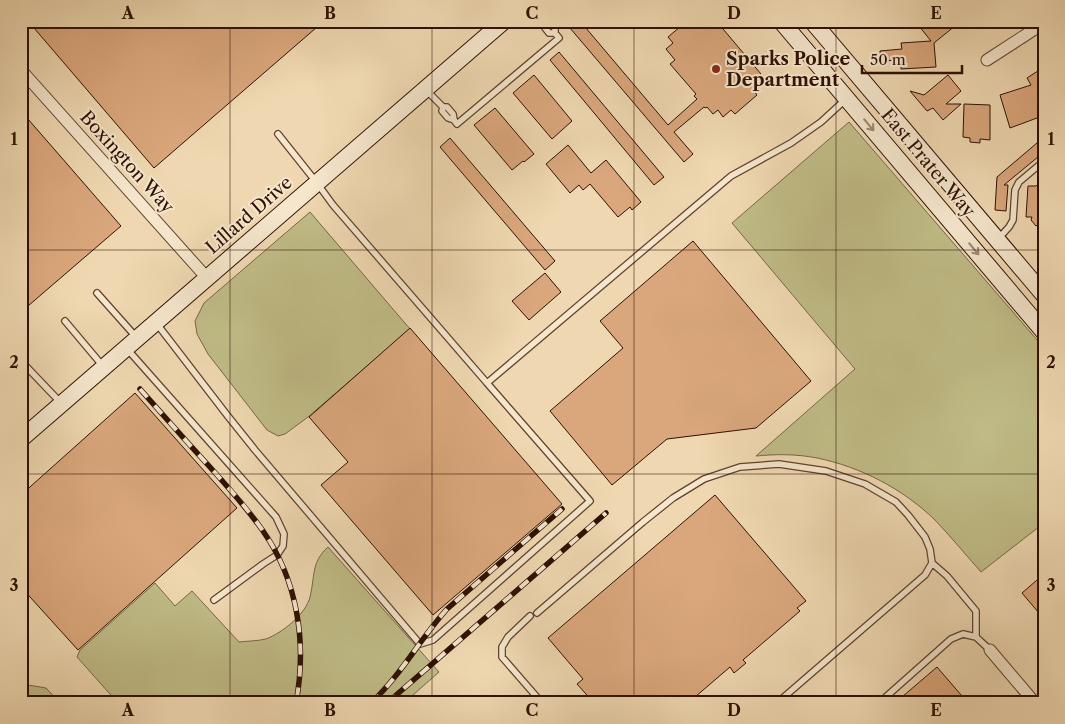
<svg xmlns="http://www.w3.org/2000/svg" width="1065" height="724" font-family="'Libre Caslon Text',serif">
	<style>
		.green { fill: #c0bc87; stroke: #776646 }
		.building { fill: #daa77c; stroke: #2e1004 }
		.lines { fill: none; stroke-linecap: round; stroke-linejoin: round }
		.lane-casing { stroke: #5e422f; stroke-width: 8 }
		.street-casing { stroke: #5e422f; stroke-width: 13 }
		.secondary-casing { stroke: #2e1004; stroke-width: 18 }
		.lane { stroke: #f5e6cc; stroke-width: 5.5 }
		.street { stroke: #f5e6cc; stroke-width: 11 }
		.secondary { stroke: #f5e6cc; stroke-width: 16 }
		.rail-casing { stroke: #2e1004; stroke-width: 5.5 }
		.rail { stroke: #f5e6cc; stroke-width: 4; stroke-dasharray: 11; stroke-linecap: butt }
		.oneway { stroke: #9b8672 }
		.grid { fill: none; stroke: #2e1004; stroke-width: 1; stroke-opacity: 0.55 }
		.poi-dot { fill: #8f2418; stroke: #f5e6cc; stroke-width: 2 }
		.labels { text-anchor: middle; stroke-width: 4; stroke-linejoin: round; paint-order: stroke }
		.poi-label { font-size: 18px; font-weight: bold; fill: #2e1004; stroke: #f5e6cc; text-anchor: start }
		.street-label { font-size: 18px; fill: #2e1004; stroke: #f5e6cc }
		.neatline { fill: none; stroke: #2e1004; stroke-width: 2 }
		.grid-label { font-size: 16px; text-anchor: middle; font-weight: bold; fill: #2e1004 }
	</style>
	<rect width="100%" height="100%" fill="#efd8b1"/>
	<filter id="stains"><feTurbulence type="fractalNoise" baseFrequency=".004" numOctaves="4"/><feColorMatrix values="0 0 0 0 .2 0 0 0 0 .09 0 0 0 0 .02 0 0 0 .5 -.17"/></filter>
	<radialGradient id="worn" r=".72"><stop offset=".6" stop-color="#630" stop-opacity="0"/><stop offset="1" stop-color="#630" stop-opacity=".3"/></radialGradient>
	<path class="green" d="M849 122 1044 348V523L981 572C966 555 951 537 935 520 903 489 861 467 817 458 797 454 776 454 756 456L855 369 732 223Z
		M310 212 410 329 308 417 285 434 278 436 267 430 208 354 197 334 195 321 204 303Z
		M328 547 439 672 404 703H118L77 657 80 650 155 583 175 606 192 591 239 642C247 641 258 641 266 639 282 633 306 614 310 597 315 577 311 562 328 547Z
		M28 685 46 688 60 703H25L21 699V686Z"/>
	<path class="building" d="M28 21H324L154 168Z
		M564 21H580L668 125 697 99 694 96 696 94 670 64 675 60 666 49 673 43 668 37 687 21H695L700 28 706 24 711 29 718 23 761 74 756 78 762 84 754 91 757 95 735 114 731 110 723 117 718 110 713 114 707 107 705 108 704 107 674 132 693 154 684 162Z
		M915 21H961L934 43 936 67 901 69V60L880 61V51L902 49 901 43 931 41Z
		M559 52 664 177 654 185 550 60Z
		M1044 67V123L1037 118 1010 128 1000 95 1031 85 1027 78Z
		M534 75 572 121 552 139 513 93Z
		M948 75 961 91 946 104H961L943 120 933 108 927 111 910 91 924 95Z
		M964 104 990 105V140L980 139V143L970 142V138L963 137Z
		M495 108 534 154 524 162 523 161 512 170 474 125Z
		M21 111 121 226 21 312Z
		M1044 137V152L1004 185H1008L1006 211 995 210 997 177Z
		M450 138 555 261 545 270 440 147Z
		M568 145 591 173 606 160 641 202 632 210 630 207 618 217 590 184 583 190 579 185 570 193 546 164Z
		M1044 178V220L1036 226 1031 220 1032 217H1026L1028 186H1036Z
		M693 241 811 381 756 428 667 439 612 485 550 411 623 348 600 321Z
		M545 273 561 292 529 320 512 301Z
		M410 328 562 504 433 615 321 485 348 462 309 417Z
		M135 393 237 508 78 650 21 587V495Z
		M715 495 806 601 797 608 800 611 743 660 746 663 734 673 730 667 688 703H594L577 684 583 679 548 638Z
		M1044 574V619L1022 593Z
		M937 667 968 703H895Z"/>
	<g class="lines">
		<defs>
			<path id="lane" d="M542 21V24L549 33H555V28L550 21
				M426 90 443 107 442 111 448 118 454 120 453 114 447 107H443
				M454 120 457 124 559 38 555 33
				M278 134 317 183 333 205 487 383 731 176 791 143 821 122 845 100
				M998 239 1009 227 1013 220 1015 190 1019 182 1044 161
				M97 293 137 338
				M65 321 102 365
				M157 324 227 415 255 450 420 644 433 640 590 501 487 383
				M128 350 276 517 284 534 283 546 277 555 263 564 214 600
				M21 361 61 403
				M932 563 947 576 976 611V637
				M537 613 643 522 673 498 704 479 740 467 779 464 826 471 865 484 896 502 908 515 925 537 930 549 932 563 925 575 777 703
				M530 616 508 637 502 647V657L542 703
				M436 703 448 699 468 703
				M879 703 951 639 963 634 976 637 990 650"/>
			<path id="street" d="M987 60 1044 23
				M21 70 207 278
				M990 650 1035 703"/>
			<path id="secondary" d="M781 21 1044 332
				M812 21 1044 295
				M21 439 504 21"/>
		</defs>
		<use href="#lane" class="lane-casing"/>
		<use href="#street" class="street-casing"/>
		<use href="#secondary" class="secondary-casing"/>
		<use href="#lane" class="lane"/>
		<use href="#street" class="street"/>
		<use href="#secondary" class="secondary"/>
		<defs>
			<path id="rail" d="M140 389C163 415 186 441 209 466 228 487 247 508 263 531 298 581 307 643 296 703
				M371 703C401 675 420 639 447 609L562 509
				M387 703 606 513"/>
		</defs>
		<use href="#rail" class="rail-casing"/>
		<use href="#rail" class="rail"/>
	</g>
	<defs><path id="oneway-shaft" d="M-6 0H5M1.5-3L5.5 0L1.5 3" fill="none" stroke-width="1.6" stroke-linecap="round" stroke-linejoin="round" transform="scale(1.25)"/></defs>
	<g class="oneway">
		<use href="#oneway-shaft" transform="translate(869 125) rotate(50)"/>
		<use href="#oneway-shaft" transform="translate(974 249) rotate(50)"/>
	</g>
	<path class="grid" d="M230 21V703M432 21V703M634 21V703M836 21V703M21 250H1044M21 474H1044"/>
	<circle class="poi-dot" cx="716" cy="69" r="5"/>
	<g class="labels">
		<g class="poi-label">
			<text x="726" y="65">Sparks Police<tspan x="726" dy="21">Department</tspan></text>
		</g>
		<g class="street-label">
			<text transform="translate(127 162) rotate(48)" y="6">Boxington Way</text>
			<text transform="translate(928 163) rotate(50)" y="6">East Prater Way</text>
			<text transform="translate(249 215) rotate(-41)" y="6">Lillard Drive</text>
		</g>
	</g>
	<rect width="1065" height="724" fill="none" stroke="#efd8b1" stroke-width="55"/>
	<path d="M862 65v8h100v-8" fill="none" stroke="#2e1004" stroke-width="2.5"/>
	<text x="870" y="65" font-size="15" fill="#2e1004" stroke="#f5e6cc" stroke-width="4" paint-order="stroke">50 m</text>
	<rect x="28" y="28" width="1010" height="668" class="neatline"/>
	<g class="grid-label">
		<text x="128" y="19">A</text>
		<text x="330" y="19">B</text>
		<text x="532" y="19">C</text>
		<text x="734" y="19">D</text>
		<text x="936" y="19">E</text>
		<text x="14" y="145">1</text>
		<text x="1051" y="145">1</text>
		<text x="14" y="368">2</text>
		<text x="1051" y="368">2</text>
		<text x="14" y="591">3</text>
		<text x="1051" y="591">3</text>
		<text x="128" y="716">A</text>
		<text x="330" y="716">B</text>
		<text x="532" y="716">C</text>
		<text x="734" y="716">D</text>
		<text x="936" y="716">E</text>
	</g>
	<rect width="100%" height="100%" filter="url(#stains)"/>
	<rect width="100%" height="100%" fill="url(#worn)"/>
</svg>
